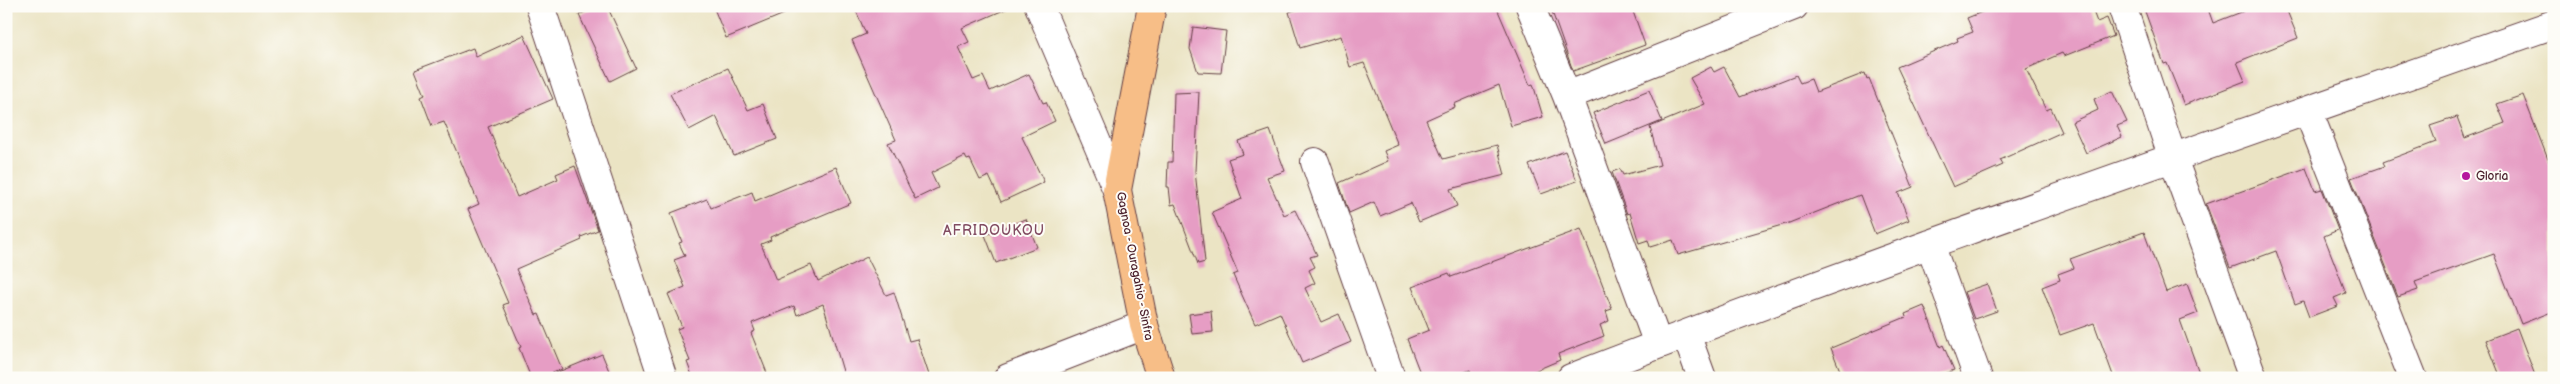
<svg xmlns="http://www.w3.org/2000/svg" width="2560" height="384" font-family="'Balsamiq Sans',sans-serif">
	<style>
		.building { fill: #e69dc4 }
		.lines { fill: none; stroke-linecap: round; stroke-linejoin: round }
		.minor-casing { stroke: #623d42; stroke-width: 30 }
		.major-casing { stroke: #623d42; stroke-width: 30 }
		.minor { stroke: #fff; stroke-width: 28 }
		.major { stroke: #f7be87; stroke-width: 28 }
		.poi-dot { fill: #b5179e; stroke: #fdfcf7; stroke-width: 2 }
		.labels { text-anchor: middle; stroke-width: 4; stroke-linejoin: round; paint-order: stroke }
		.poi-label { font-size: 12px; fill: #4a1f2b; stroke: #fdfcf7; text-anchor: start }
		.street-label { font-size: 12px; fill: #4a1f2b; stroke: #fdfcf7 }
		.neighbourhood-label { font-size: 14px; letter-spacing: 1px; fill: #814b61; stroke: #fdfcf7 }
	</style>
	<rect width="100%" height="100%" fill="#fdfcf7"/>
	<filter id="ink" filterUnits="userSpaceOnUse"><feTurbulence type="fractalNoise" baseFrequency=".02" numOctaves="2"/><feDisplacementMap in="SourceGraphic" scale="10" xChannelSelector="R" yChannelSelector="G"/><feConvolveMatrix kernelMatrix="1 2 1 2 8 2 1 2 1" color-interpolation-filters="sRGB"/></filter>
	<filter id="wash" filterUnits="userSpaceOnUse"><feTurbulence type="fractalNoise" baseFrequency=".0096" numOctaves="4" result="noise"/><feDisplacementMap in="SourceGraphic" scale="20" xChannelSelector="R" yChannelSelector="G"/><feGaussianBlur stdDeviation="1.12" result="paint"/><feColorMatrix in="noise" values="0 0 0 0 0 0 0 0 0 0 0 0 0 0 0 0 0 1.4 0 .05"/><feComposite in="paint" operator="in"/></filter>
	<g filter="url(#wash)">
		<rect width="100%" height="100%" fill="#ebe4c4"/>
		<g id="blocks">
			<path class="building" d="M597 6H607L636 68 610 81 579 15Z
				M713 6H801V7L726 38Z
				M854 6H1013L962 28 969 42 958 47 973 80 983 76 990 91 1029 74 1043 103 1046 102 1055 121 1022 137 1044 182 1001 202 989 176 980 180 970 159 967 160 965 156 931 173 938 188 915 199 888 143 896 140 852 40 866 34Z
				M1307 6H1496L1530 85 1533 84 1543 117 1511 126 1499 85 1454 104 1455 107 1426 120 1443 159 1497 145 1505 175 1450 189 1457 206 1419 222 1411 203 1380 216 1374 202 1349 213 1339 183 1388 161 1384 151 1398 145 1364 63 1350 67 1341 36 1300 48 1289 12Z
				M1550 6H1631L1645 45 1573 71Z
				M1997 6H2091L2097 22 2107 18 2114 36 2064 56 2062 53 2026 69 2046 110 2051 108 2062 132 2000 160 2003 165 1953 187 1897 67 1958 41 1957 38 1973 32 1967 18Z
				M2143 6H2207L2213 23 2257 6H2285L2298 38 2237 62 2245 81 2184 105 2167 63 2164 64Z
				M1193 27 1226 31 1221 73 1198 72 1190 49Z
				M524 35 553 99 488 127 517 197 558 179 556 174 575 166 598 230 581 237 582 240 516 269 536 315 539 314 562 369 541 378H531L519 348 521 347 503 305 508 303 468 209 479 204 444 122 432 126 421 97 425 95 415 70 473 48 476 57Z
				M1711 67 1714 72 1724 67 1740 97 1796 75 1800 83 1811 79 1816 92 1865 73 1867 79 1869 78 1913 187 1898 193 1909 220 1875 234 1860 195 1789 223 1678 255 1673 240 1650 247 1648 240 1639 243 1630 213 1627 214 1612 172 1620 169 1623 175 1660 165 1650 127 1705 104 1690 78Z
				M728 68 748 110 763 104 777 139 734 156 716 116 689 130 670 94Z
				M1649 90 1662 121 1606 144 1593 113Z
				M2112 91 2127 122 2117 126 2122 137 2086 153 2072 122 2098 110 2094 99Z
				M1199 92 1195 171 1205 262 1198 264 1175 204 1171 205 1169 187H1167L1168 162H1172L1174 93Z
				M2523 95 2549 162 2554 160V311L2521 324 2494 254 2415 282 2418 290 2398 297 2351 178 2385 166 2383 162 2436 142 2430 126 2457 117 2465 138 2505 123 2497 104Z
				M1270 130 1285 171 1267 177 1284 215 1295 210 1317 255 1310 257 1315 267 1309 270 1315 283 1305 288 1321 322 1339 314 1351 342 1302 363 1280 313 1255 324 1233 275 1238 273 1212 212 1242 199 1228 159 1243 154 1238 141Z
				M1565 151 1577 181 1541 194 1529 165Z
				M836 167 851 203 770 237 771 240 761 244 776 280 811 265 818 281 867 257 886 295 894 292 909 341 917 339 930 378H845L823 304 797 315 794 306 752 323 755 331 751 333 769 378H693L687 362 690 361 677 329 682 327 668 294 685 287 674 260 685 256 679 243 682 242 671 213 707 199 711 208 752 192 755 201Z
				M2306 168 2315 191 2322 189 2338 230 2324 236 2346 293 2334 298 2338 306 2309 317 2303 301 2295 304 2276 251 2230 268 2206 204Z
				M1026 219 1037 247 996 263 985 235Z
				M1581 229 1612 309 1606 311 1609 321 1600 325 1604 336 1558 354 1560 360 1518 378H1473L1470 370 1450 378H1422L1407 339 1429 330 1412 287 1449 273 1451 277Z
				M2144 232 2166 292 2187 284 2198 313 2180 320 2201 378H2114L2094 323 2060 335 2042 287 2060 280 2058 274 2074 268 2070 259Z
				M1987 284 1997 311 1974 319 1964 292Z
				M1924 306 1940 347 1943 345 1954 370 1933 378H1843L1831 348 1906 317 1905 314Z
				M1211 311 1213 332 1192 334 1189 314Z
				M2517 328 2536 378H2501L2486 340Z
				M602 354 612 378H546V377Z"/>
		</g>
	</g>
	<g filter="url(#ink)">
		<use href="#blocks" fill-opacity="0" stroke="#623d42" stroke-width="1"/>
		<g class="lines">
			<defs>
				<path id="minor" d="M540 6 663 378
					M1039 6 1117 190
					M1530 6 1567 96 1658 344
					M2122 6 2172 156 2253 378
					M1567 96 1794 6
					M2308 111 2413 378
					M1315 162 1391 378
					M1930 244 1978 378
					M1686 334 1702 378
					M1008 378 1144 325
					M1571 378C1896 252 2225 140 2554 24"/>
				<path id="major" d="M1152 6 1117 190 1144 325 1161 378"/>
			</defs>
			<use href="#minor" class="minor-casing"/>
			<use href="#major" class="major-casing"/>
			<use href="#minor" class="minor"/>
			<use href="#major" class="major"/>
		</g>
	</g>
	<circle class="poi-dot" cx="2466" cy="176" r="5"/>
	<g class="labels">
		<g class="poi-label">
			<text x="2476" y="180">Gloria</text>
		</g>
		<g class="street-label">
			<text transform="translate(1135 266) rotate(79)" y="4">Gagnoa - Ouragahio - Sinfra</text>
		</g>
		<g class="neighbourhood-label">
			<text x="994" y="235">AFRIDOUKOU</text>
		</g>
	</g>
	<rect width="2560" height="384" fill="none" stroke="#fdfcf7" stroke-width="25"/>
</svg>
